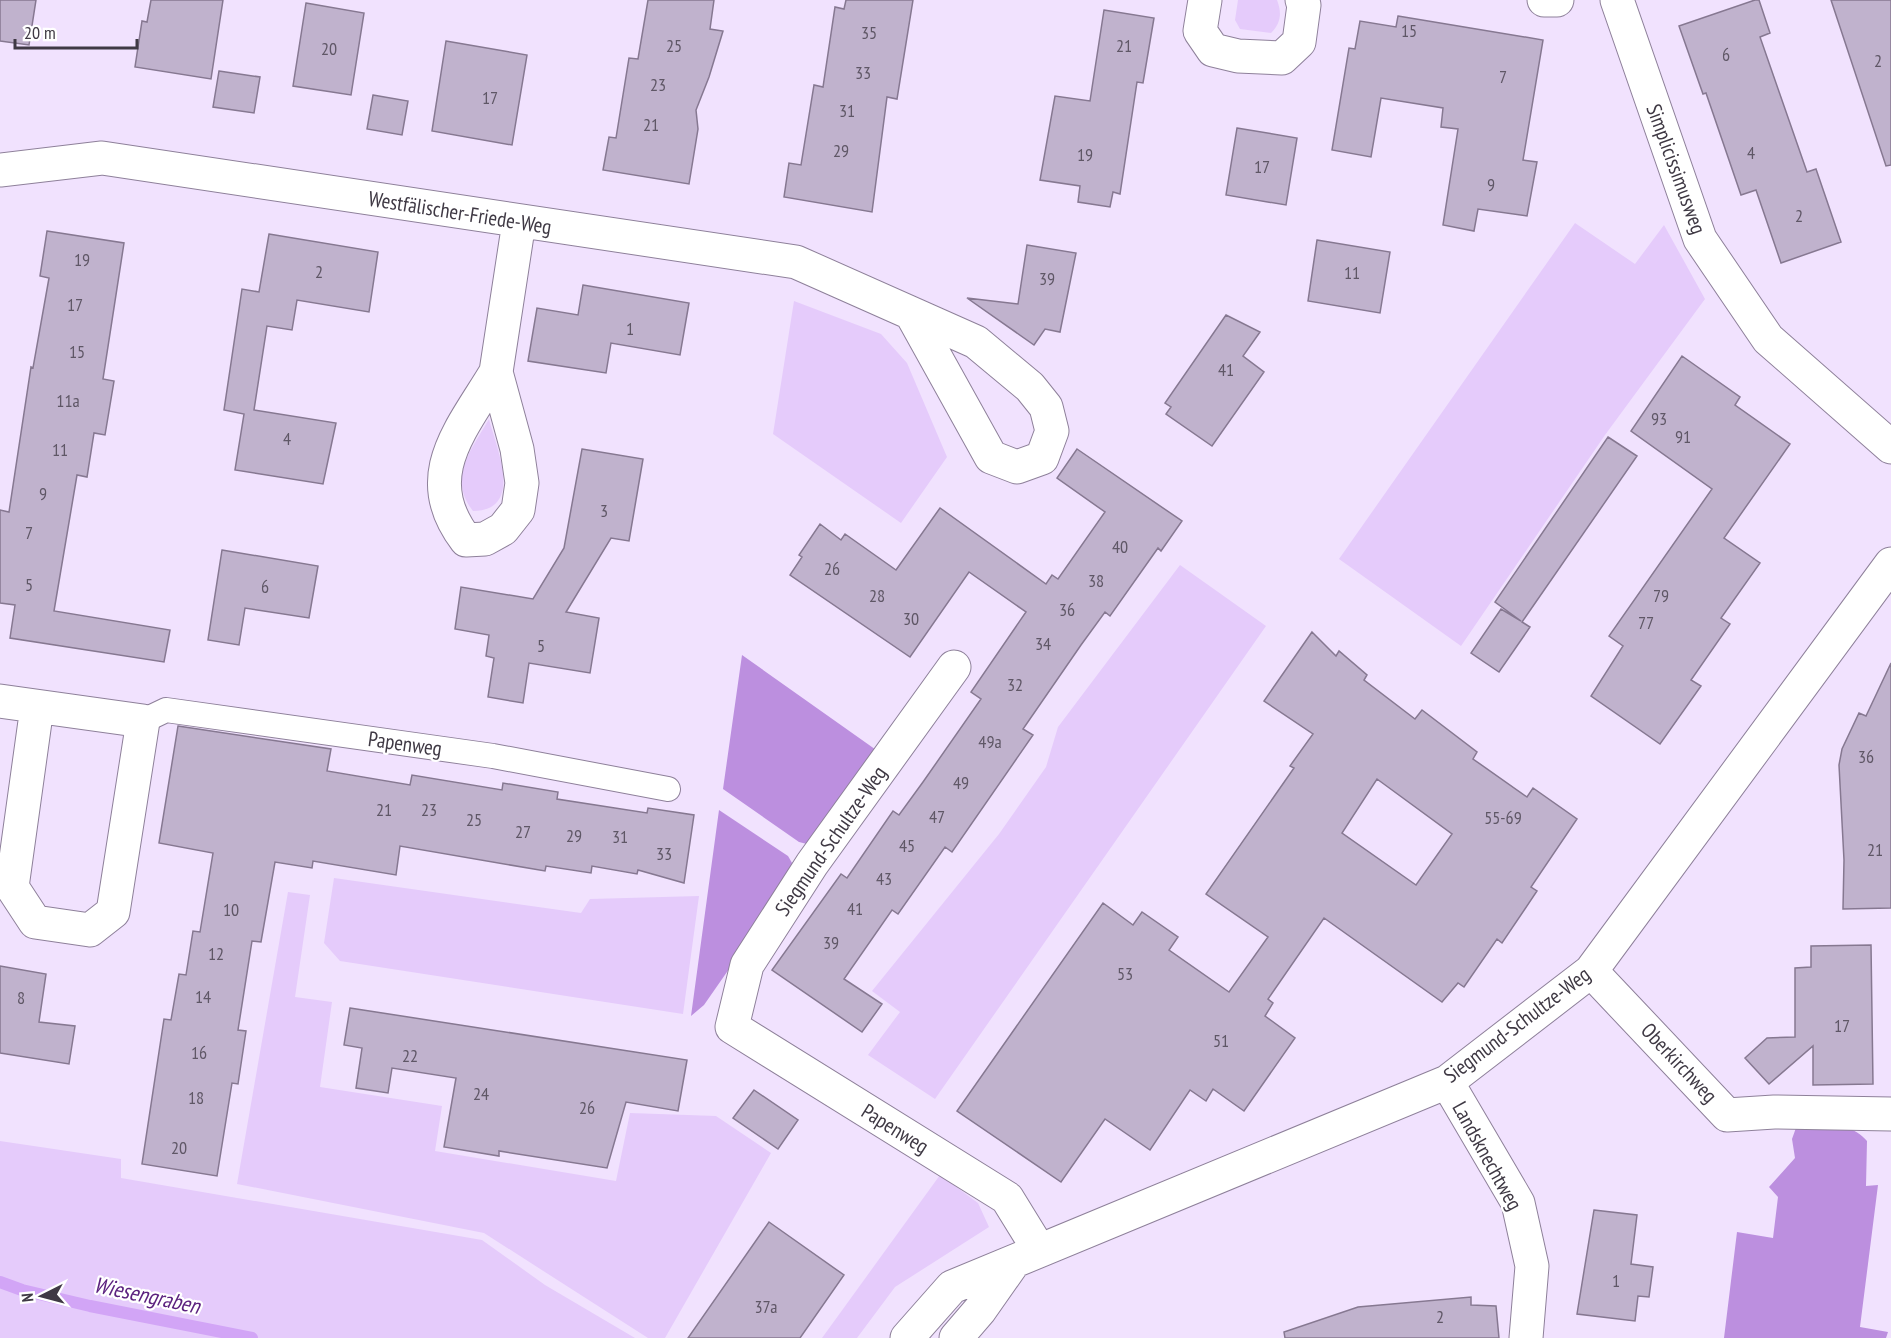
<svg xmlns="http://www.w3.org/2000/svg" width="1891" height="1338" font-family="'PT Sans Narrow',sans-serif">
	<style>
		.green { fill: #e5cbfb }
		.forest { fill: #bc8fdf }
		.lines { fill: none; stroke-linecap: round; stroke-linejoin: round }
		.stream { stroke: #d2a5f6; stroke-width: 12 }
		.building { fill: #c0b2cd; stroke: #867891; stroke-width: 1.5; fill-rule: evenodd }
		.lane-casing { stroke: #8e809a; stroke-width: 26 }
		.street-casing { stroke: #8e809a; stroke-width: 35 }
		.lane { stroke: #fff; stroke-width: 24 }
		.street { stroke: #fff; stroke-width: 33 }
		.labels { text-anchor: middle; stroke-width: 4.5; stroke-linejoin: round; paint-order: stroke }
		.number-label { font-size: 18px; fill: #5f5766 }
		.street-label { font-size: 21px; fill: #3f3944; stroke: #fff }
		.water-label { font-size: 22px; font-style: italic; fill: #5c227f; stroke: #fff }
	</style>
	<rect width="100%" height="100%" fill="#f1e2fe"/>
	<path class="green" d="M1238 0H1277C1282 13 1281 23 1271 33L1240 29 1235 20Z
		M1575 223 1635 264 1664 225 1705 299 1605 435 1461 646 1339 559Z
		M794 301 881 334 907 363 947 457 901 523 773 434Z
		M489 419C496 447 525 510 473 511 447 478 472 449 489 419Z
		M1180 565 1266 626 935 1099 868 1055 900 1012 872 991 999 834 1046 767 1058 727Z
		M334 878 581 913 590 899 699 896 683 1014 340 961 324 943Z
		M288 892 310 895 295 997 332 1002 320 1087 442 1106 435 1151 616 1181 630 1113 716 1116 771 1153 665 1338H648L484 1233 237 1184Z
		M0 1141 121 1159V1178L482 1240 545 1285 635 1338H0Z
		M940 1175 978 1203 989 1227 895 1287 857 1338H822Z"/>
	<path class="forest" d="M742 655 879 752 811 845 799 842 723 789Z
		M719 810 788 856 795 868 791 880 704 1005 691 1016Z
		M1797 1125C1823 1125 1849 1120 1867 1141L1866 1186 1878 1185 1860 1327 1888 1332 1886 1338H1724L1737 1232 1773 1238 1778 1197 1769 1187 1795 1158 1792 1139Z"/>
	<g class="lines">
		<path class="stream" d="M0 1282 22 1290 90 1306 252 1338"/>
	</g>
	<path class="building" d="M0 0H36L29 45 0 41Z
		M151 0H223L211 79 135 67 142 21 147 22Z
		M648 0H714L710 29 723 31 709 77 696 110 698 129 689 184 603 170 609 137 616 138 629 58 638 59Z
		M846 0H913L897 99 887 97 872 212 784 197 789 163 801 165 814 85 823 87 835 7 844 9Z
		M1755 0H1759L1770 33 1760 37 1807 172 1816 169 1841 242 1781 263 1756 190 1741 195 1706 93 1703 94 1679 26Z
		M1831 0H1891V165L1886 166Z
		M306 3 364 13 351 95 293 86Z
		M1104 10 1154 18 1143 83 1137 82 1120 194 1113 192 1110 207 1078 202 1080 186 1040 180 1055 96 1090 101Z
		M1398 16 1543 40 1523 160 1537 162 1527 216 1478 209 1474 231 1443 225 1458 129 1441 127 1443 108 1381 98 1371 157 1332 150 1349 48 1355 49 1360 21 1396 27Z
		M446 41 527 55 512 145 432 131Z
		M219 71 260 77 254 113 213 107Z
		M373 95 408 101 402 135 367 129Z
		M1237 128 1297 138 1286 205 1226 195Z
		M47 231 124 243 103 379 114 381 105 435 94 433 87 477 77 475 54 611 170 630 164 662 10 638 15 605 0 603V510L9 512 31 367 33 368 49 278 40 276Z
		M269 234 378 252 369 312 297 300 292 330 267 326 254 410 336 423 323 484 235 470 244 414 224 410 242 289 259 292Z
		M1317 240 1390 252 1380 313 1308 301Z
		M1027 245 1076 253 1060 332 1045 329 1034 345 967 298 1018 304Z
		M583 285 689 303 680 355 611 343 606 373 528 361 537 308 578 315Z
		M1226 315 1260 332 1243 356 1264 372 1212 446 1166 414 1171 407 1165 403Z
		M1682 356 1740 397 1735 405 1790 444 1724 538 1760 563 1721 618 1730 624 1691 680 1701 686 1660 744 1591 696 1623 646 1609 636 1712 489 1631 431Z
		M1608 437 1637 456 1522 622 1530 627 1499 672 1471 653 1501 609 1521 621 1495 602Z
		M582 449 643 459 629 541 611 538 566 612 599 618 590 673 529 663 523 703 488 697 494 658 486 656 489 635 455 629 461 587 533 599 564 548Z
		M1077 449 1182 521 1161 551 1158 548 1110 616 1105 612 1081 645 1023 729 1033 735 952 852 945 847 898 914 892 910 844 979 882 1004 862 1032 772 970 841 874 847 878 893 811 899 815 923 782 981 699 971 692 1026 612 969 572 910 657 790 575 802 557 799 555 820 524 841 540 845 534 896 570 940 508 1046 584 1052 575 1058 579 1105 512 1057 478Z
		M222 550 318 566 309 618 245 608 239 645 208 640Z
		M1312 632 1336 656 1339 651 1367 675 1364 680 1415 719 1422 710 1477 752 1473 759 1527 797 1533 788 1577 819 1531 887 1537 891 1502 943 1497 939 1464 987 1458 983 1442 1002 1324 918 1268 999 1273 1003 1265 1016 1295 1038 1244 1111 1213 1089 1206 1101 1190 1090 1150 1150 1105 1119 1061 1182 957 1111 1103 903 1133 925 1142 912 1178 937 1169 950 1229 992 1268 937 1206 894 1294 768 1290 766 1313 734 1264 701ZM1377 779 1452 834 1416 885 1342 833Z
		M1891 663V908L1843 909 1844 860 1839 765 1842 749 1859 713 1866 716Z
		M178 726 331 749 327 771 410 785 412 775 502 790 503 783 558 792 557 799 647 813 648 808 694 815 684 883 638 870 637 874 592 866 591 873 546 866 545 871 400 846 396 875 313 861 312 868 275 862 261 942 252 941 238 1030 246 1031 238 1084 232 1083 217 1176 142 1164 164 1019 171 1020 179 974 186 975 193 931 200 932 213 853 159 843Z
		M1871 945 1873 1084 1813 1085V1046L1769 1084 1745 1058 1767 1038 1795 1037V968L1811 967V946Z
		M0 966 46 974 39 1022 75 1026 69 1064 0 1053Z
		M350 1008 687 1060 678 1111 626 1102 607 1168 499 1151V1156L444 1147 456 1078 392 1068 388 1093 356 1088 362 1048 344 1045Z
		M754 1090 798 1120 778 1149 733 1118Z
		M1594 1210 1637 1215 1631 1264 1653 1267 1649 1297 1638 1296 1635 1321 1577 1314Z
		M769 1222 844 1275 800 1338H688Z
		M1471 1297V1305L1496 1306 1499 1338H1285L1284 1332 1358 1307Z"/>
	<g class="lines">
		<defs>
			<path id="lane" d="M143 721 166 710 493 756 668 789"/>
			<path id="street" d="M1205 0 1200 31 1213 50 1238 56 1282 58 1299 42 1304 5 1302 0
				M1544 0H1557
				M1617 0 1700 239 1768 339 1891 447
				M0 170 102 158 796 262 976 342 1030 387 1046 407 1052 431 1042 458 1017 467 991 457 911 313
				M496 372C462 429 417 476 466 540L485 539 503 529 518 510 522 483 517 449 496 372 519 222
				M954 667 812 864 747 965 732 1027 1007 1198 1039 1250
				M0 701 143 721 113 912 90 930 35 922 12 887 37 707
				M1591 971 1727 1115 1774 1112 1891 1114
				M1447 1082 1518 1203 1532 1266 1526 1338
				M907 1338 952 1287 1447 1082 1591 971 1891 564
				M956 1338 980 1310 1013 1263"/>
		</defs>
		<use href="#lane" class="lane-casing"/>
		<use href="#street" class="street-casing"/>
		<use href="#lane" class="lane"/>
		<use href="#street" class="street"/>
	</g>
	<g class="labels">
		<g class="number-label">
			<text x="1409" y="37">15</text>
			<text x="869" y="39">35</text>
			<text x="674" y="52">25</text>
			<text x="1124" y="52">21</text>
			<text x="329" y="55">20</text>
			<text x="1726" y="61">6</text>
			<text x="1878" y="67">2</text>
			<text x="863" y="79">33</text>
			<text x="1503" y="83">7</text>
			<text x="658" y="91">23</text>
			<text x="490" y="104">17</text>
			<text x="847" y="117">31</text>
			<text x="651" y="131">21</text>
			<text x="841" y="157">29</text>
			<text x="1751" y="159">4</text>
			<text x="1085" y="161">19</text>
			<text x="1262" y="173">17</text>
			<text x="1491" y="191">9</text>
			<text x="1799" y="222">2</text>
			<text x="82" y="266">19</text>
			<text x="319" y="278">2</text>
			<text x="1352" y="279">11</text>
			<text x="1047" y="285">39</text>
			<text x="75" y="311">17</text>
			<text x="630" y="335">1</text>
			<text x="77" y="358">15</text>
			<text x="1226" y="376">41</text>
			<text x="68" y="407">11a</text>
			<text x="1659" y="425">93</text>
			<text x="1683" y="443">91</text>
			<text x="287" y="445">4</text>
			<text x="60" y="456">11</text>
			<text x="43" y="500">9</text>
			<text x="604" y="517">3</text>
			<text x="29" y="539">7</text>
			<text x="1120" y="553">40</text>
			<text x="832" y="575">26</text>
			<text x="1096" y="587">38</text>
			<text x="29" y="591">5</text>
			<text x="265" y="593">6</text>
			<text x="877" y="602">28</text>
			<text x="1661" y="602">79</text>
			<text x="1067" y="616">36</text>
			<text x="911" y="625">30</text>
			<text x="1646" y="629">77</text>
			<text x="1043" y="650">34</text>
			<text x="541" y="652">5</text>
			<text x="1015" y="691">32</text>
			<text x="990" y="748">49a</text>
			<text x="1866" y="763">36</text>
			<text x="961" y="789">49</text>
			<text x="384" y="816">21</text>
			<text x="429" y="816">23</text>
			<text x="937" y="823">47</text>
			<text x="1503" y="824">55-69</text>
			<text x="474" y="826">25</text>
			<text x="523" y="838">27</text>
			<text x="574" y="842">29</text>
			<text x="620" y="843">31</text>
			<text x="907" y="852">45</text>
			<text x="1875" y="856">21</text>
			<text x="664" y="860">33</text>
			<text x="884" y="885">43</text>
			<text x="855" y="915">41</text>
			<text x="231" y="916">10</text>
			<text x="831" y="949">39</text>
			<text x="216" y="960">12</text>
			<text x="1125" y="980">53</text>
			<text x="203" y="1003">14</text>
			<text x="21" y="1004">8</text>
			<text x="1842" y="1032">17</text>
			<text x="1221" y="1047">51</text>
			<text x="199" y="1059">16</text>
			<text x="410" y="1062">22</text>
			<text x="481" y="1100">24</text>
			<text x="196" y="1104">18</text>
			<text x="587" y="1114">26</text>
			<text x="179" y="1154">20</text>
			<text x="1616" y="1287">1</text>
			<text x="766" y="1313">37a</text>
			<text x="1440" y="1323">2</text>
		</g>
		<g class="street-label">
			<text transform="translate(1676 169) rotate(70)" y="7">Simplicissimusweg</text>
			<text transform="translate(460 213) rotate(9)" y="7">Westfälischer-Friede-Weg</text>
			<text transform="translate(405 744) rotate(8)" y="7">Papenweg</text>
			<text transform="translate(831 841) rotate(-55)" y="7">Siegmund-Schultze-Weg</text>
			<text transform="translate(1517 1025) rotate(-37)" y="7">Siegmund-Schultze-Weg</text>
			<text transform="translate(1679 1063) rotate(47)" y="7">Oberkirchweg</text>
			<text transform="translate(895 1129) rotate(32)" y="7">Papenweg</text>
			<text transform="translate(1487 1156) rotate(61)" y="7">Landsknechtweg</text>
		</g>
		<g class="water-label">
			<text transform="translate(147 1295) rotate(12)" y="8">Wiesengraben</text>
		</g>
	</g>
	<g transform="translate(42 1296) rotate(264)" stroke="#ffffff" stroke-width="4.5" paint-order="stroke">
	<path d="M0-4.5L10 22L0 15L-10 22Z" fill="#3f3944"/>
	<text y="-9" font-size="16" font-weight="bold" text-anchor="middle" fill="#3f3944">N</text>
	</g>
	<path d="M15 39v9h122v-9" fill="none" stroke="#3f3944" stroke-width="3"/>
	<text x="24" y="39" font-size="18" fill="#3f3944" stroke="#ffffff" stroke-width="4.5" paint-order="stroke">20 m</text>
</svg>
